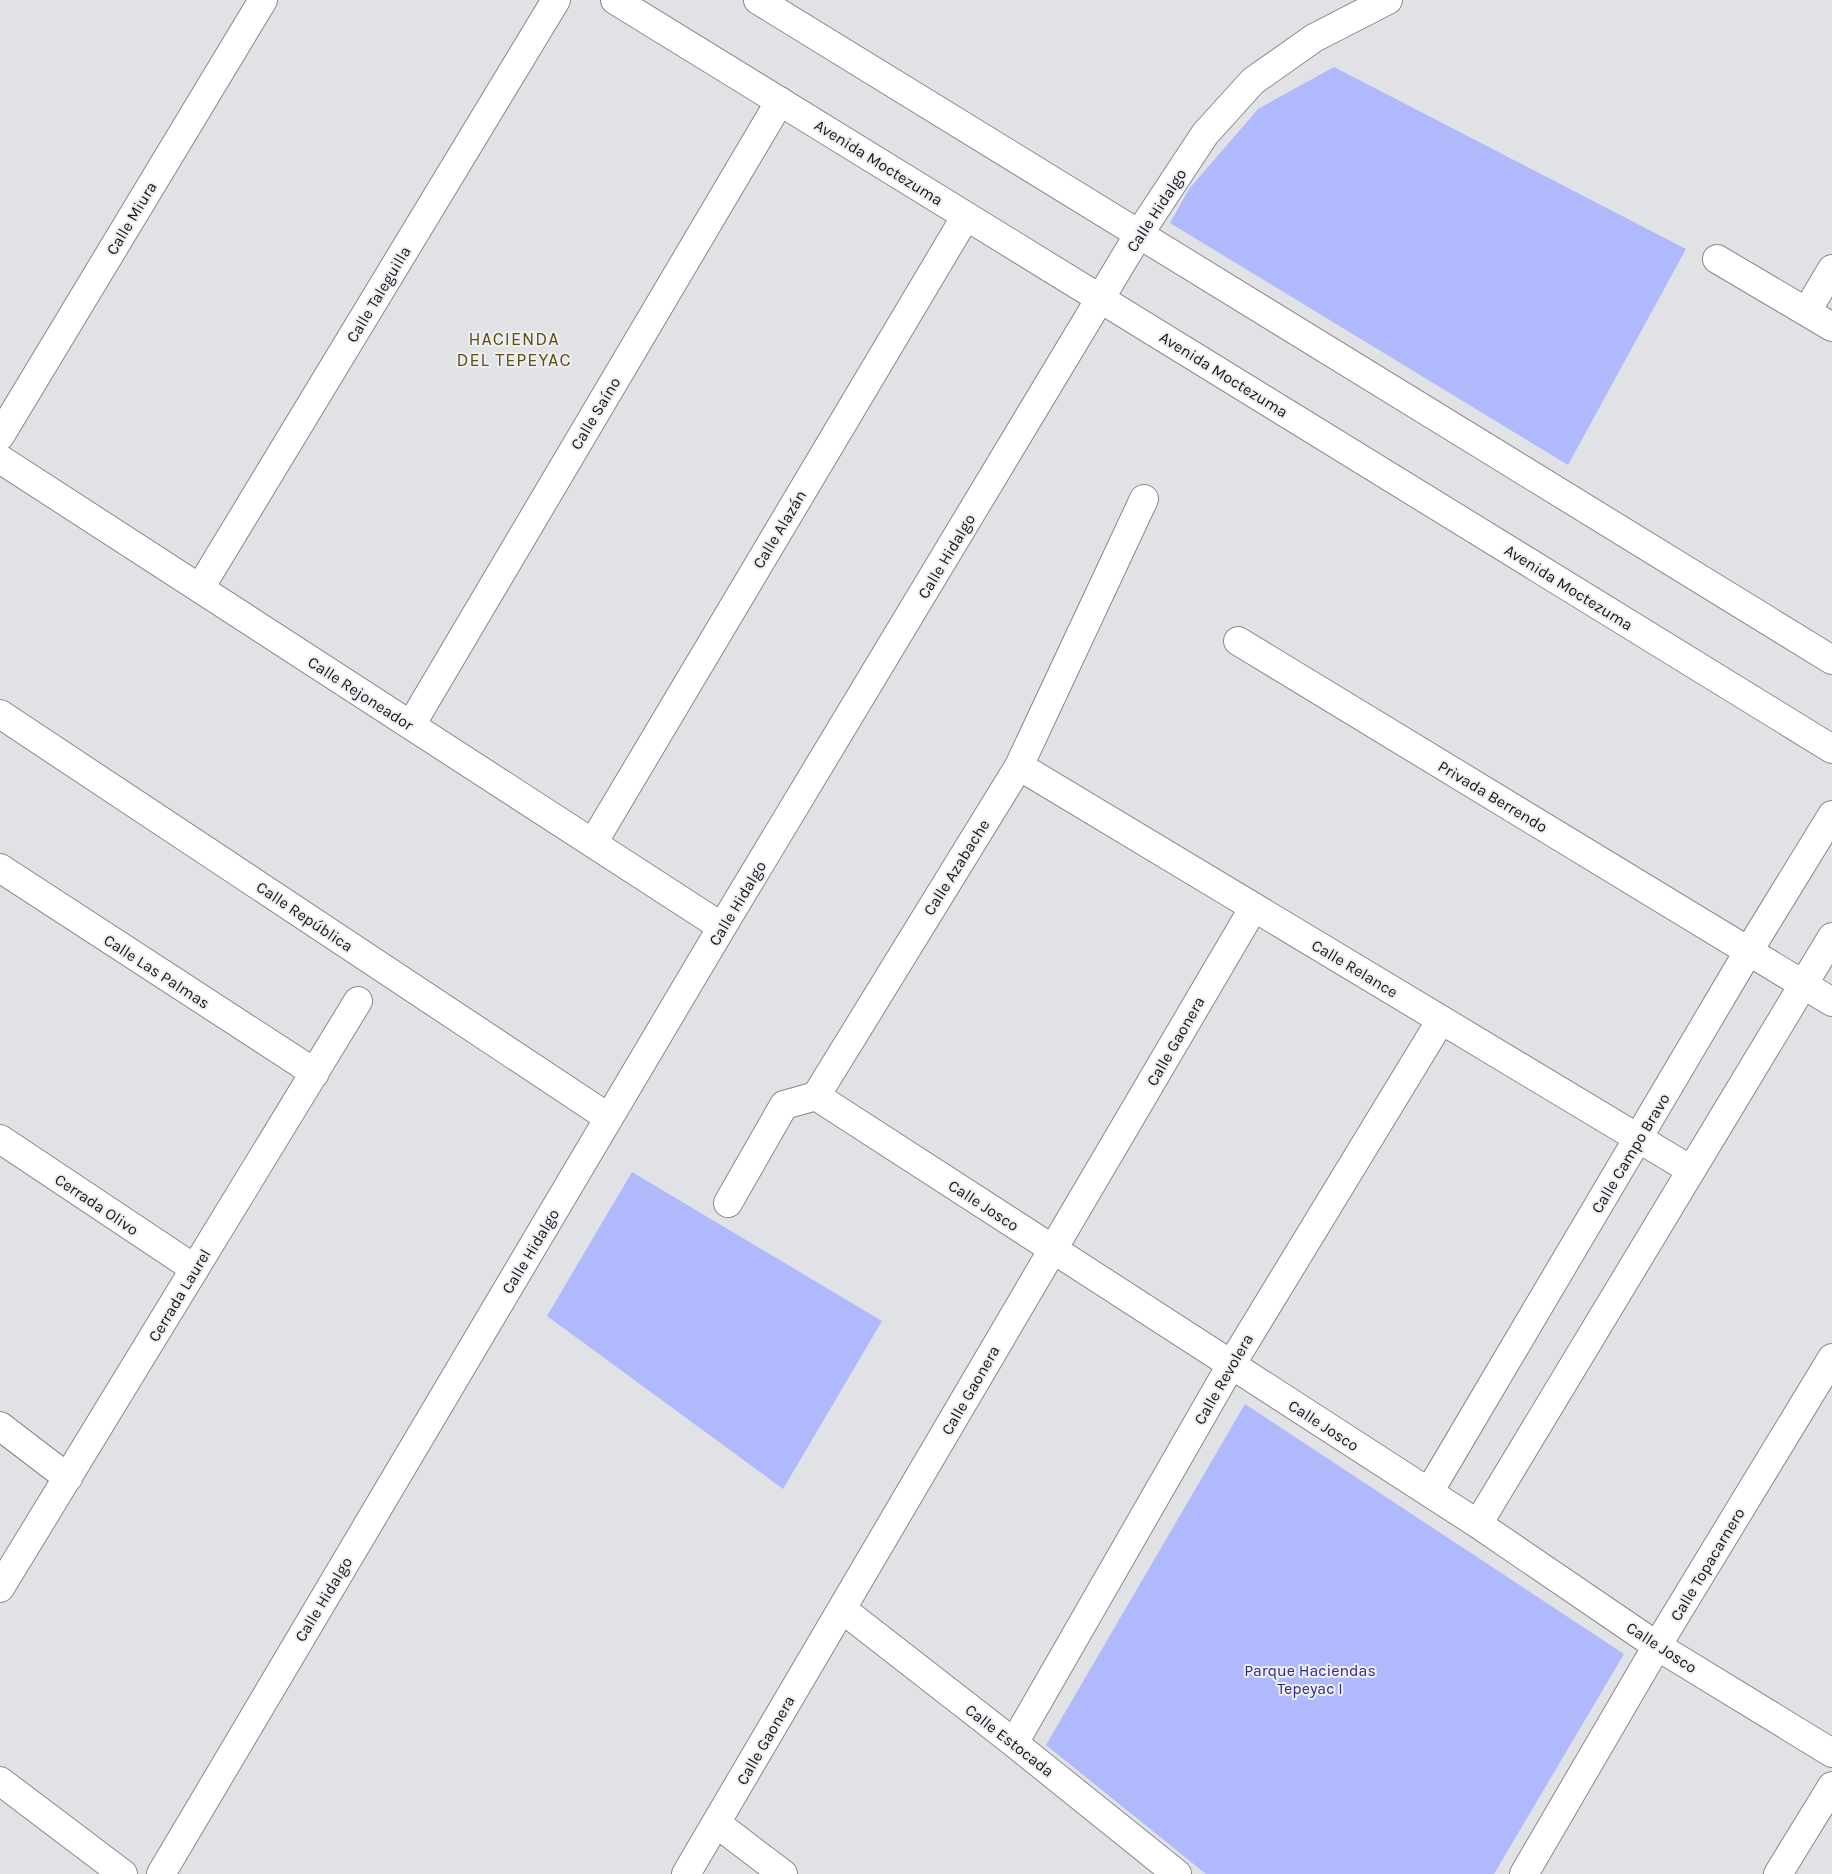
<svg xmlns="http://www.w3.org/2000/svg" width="1832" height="1874" font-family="Karla,sans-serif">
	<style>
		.green { fill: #b0b9fc }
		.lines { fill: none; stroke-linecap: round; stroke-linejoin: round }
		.minor-casing { stroke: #89898c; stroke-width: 30 }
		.minor { stroke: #fff; stroke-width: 28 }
		.labels { text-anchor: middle; stroke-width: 4; stroke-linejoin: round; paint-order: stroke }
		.street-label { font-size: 16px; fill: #171718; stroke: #efeff3 }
		.park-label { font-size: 16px; fill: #302a8d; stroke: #efeff3 }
		.neighbourhood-label { font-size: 18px; letter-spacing: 1px; fill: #5f4e10; stroke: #efeff3 }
	</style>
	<rect width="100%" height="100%" fill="#e1e2e5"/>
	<path class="green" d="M1334 67 1686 249 1568 465 1170 223 1189 189 1258 109Z
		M632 1172 882 1321 783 1489 547 1316Z
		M1245 1404 1624 1654 1494 1874H1206L1046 1745Z"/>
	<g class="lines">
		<defs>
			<path id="minor" d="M615 0 1832 749
				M758 0 1832 660
				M1717 259 1832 327
				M1807 311 1832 269
				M0 436 263 0
				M0 459 722 927
				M200 588 556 0
				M1238 641 1832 1002
				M0 714 609 1118
				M411 725 780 101
				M1019 766 1691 1170
				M593 843 966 216
				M0 868 315 1073
				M816 1096 1478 1524 1657 1646 1832 1753
				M0 1139 195 1269
				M728 1203 784 1105 816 1096 1019 766 1144 499
				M0 1426 68 1478
				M1429 1492 1748 952 1832 815
				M1478 1524 1832 937
				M0 1588 358 1001
				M842 1609 1014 1743 1177 1874
				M1014 1743 1231 1365 1441 1020
				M0 1781 123 1874
				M716 1823 783 1874
				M161 1874 722 927 1139 234 1205 134 1253 81 1314 38 1388 0
				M686 1874 1254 907
				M1524 1874 1657 1646 1832 1358
				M1778 1874 1832 1786"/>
		</defs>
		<use href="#minor" class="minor-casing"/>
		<use href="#minor" class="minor"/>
	</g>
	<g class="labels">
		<g class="street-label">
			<text transform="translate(879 162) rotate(32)" y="6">Avenida Moctezuma</text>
			<text transform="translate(1156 210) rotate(-57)" y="6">Calle Hidalgo</text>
			<text transform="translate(131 218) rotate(-59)" y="6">Calle Miura</text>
			<text transform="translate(378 294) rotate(-59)" y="6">Calle Taleguilla</text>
			<text transform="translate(1224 374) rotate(32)" y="6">Avenida Moctezuma</text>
			<text transform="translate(595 413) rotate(-59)" y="6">Calle Saíno</text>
			<text transform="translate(779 529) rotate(-59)" y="6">Calle Alazán</text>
			<text transform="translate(946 556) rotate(-59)" y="6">Calle Hidalgo</text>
			<text transform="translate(1569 587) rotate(32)" y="6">Avenida Moctezuma</text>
			<text transform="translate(361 693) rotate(33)" y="6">Calle Rejoneador</text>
			<text transform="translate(1493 796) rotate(31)" y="6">Privada Berrendo</text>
			<text transform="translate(956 867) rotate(-58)" y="6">Calle Azabache</text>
			<text transform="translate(737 903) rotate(-59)" y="6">Calle Hidalgo</text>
			<text transform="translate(305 916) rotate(34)" y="6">Calle República</text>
			<text transform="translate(1355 968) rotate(31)" y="6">Calle Relance</text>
			<text transform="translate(157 971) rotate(33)" y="6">Calle Las Palmas</text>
			<text transform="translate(1175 1041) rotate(-60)" y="6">Calle Gaonera</text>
			<text transform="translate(1630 1153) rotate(-59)" y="6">Calle Campo Bravo</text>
			<text transform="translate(97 1204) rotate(34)" y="6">Cerrada Olivo</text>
			<text transform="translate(984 1205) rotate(33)" y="6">Calle Josco</text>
			<text transform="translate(530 1251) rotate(-59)" y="6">Calle Hidalgo</text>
			<text transform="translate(179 1295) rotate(-59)" y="6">Cerrada Laurel</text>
			<text transform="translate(1223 1379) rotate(-60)" y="6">Calle Revolera</text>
			<text transform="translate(970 1390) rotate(-60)" y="6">Calle Gaonera</text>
			<text transform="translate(1324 1425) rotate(33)" y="6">Calle Josco</text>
			<text transform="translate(1707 1564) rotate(-59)" y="6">Calle Topacarnero</text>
			<text transform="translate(323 1599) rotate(-59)" y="6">Calle Hidalgo</text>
			<text transform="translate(1662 1647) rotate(33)" y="6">Calle Josco</text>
			<text transform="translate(765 1740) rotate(-60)" y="6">Calle Gaonera</text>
			<text transform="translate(1010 1740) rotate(38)" y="6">Calle Estocada</text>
		</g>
		<g class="park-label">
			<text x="1310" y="1676">Parque Haciendas<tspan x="1310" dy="18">Tepeyac I</tspan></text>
		</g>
		<g class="neighbourhood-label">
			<text x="514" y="345">HACIENDA<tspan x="514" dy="21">DEL TEPEYAC</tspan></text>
		</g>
	</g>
</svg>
